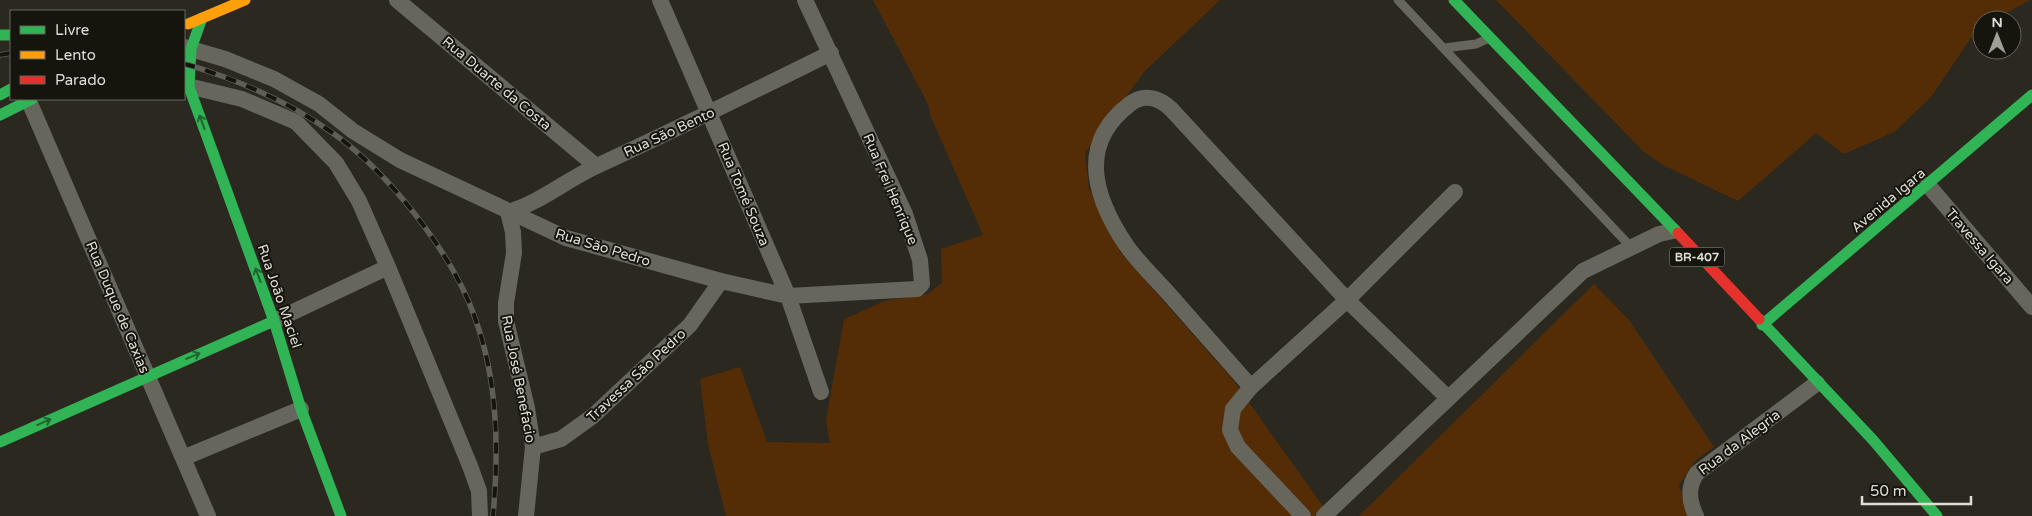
<svg xmlns="http://www.w3.org/2000/svg" width="2032" height="516" font-family="'Varela Round',sans-serif">
	<style>
		.green { fill: #542d07 }
		.lines { fill: none; stroke-linecap: round; stroke-linejoin: round }
		.lane { stroke: #66665c; stroke-width: 9 }
		.street { stroke: #66665c; stroke-width: 16 }
		.fast { stroke: #30b455; stroke-width: 11 }
		.slow { stroke: #ff9f0a; stroke-width: 11 }
		.jam { stroke: #e5322d; stroke-width: 11 }
		.rail-casing { stroke: #5f5e56; stroke-width: 5.5 }
		.rail { stroke: #15140d; stroke-width: 4; stroke-dasharray: 11; stroke-linecap: butt }
		.oneway { stroke: #226431 }
		.labels { text-anchor: middle; stroke-width: 4; stroke-linejoin: round; paint-order: stroke }
		.shield { fill: #15140d; stroke: #a2a198; stroke-width: 1 }
		.shield-label { font-size: 12px; font-weight: bold; fill: #dfddd4 }
		.street-label { font-size: 14px; fill: #dfddd4; stroke: #15140d }
	</style>
	<rect width="100%" height="100%" fill="#2b2820"/>
	<path class="green" d="M873 0H1220L1144 72 1085 153 1089 189 1120 252 1233 380 1330 516H726L708 444 700 379 740 367 767 442 830 443 826 420 844 319 885 301 928 294 942 283 941 249 983 235 931 117 928 104Z
		M1496 0H2030L1993 20H1982V26L1977 29 1931 97 1894 132 1844 154 1816 133 1738 201 1663 165 1643 151Z
		M1594 284 1629 320 1714 447 1696 460 1679 485 1688 516H1359Z"/>
	<g class="lines">
		<path class="lane" d="M1398 0 1631 247
			M1444 48 1476 44 1487 39"/>
		<path class="street" d="M397 0 596 166
			M660 0 788 296 821 392
			M184 47 225 59 274 79 319 104 353 131 400 160 566 238 721 281 788 296 917 289 922 284 920 260 905 214 805 0
			M184 85 242 99 296 122 336 163 359 201 388 267 470 466 479 491 480 516
			M28 99 208 516
			M1928 185 2032 307
			M274 321 388 267
			M1251 387C1226 359 1201 330 1176 302 1160 283 1140 265 1126 245 1094 197 1077 144 1130 104 1144 93 1159 98 1171 109L1347 300 1448 398
			M533 447 561 439 593 416 690 325 721 281
			M183 458 301 409
			M526 516 533 447 527 408 506 321V303L514 253 513 232 508 212C542 202 567 179 599 165 677 129 754 91 831 53
			M1303 516 1238 447 1230 430 1233 409 1251 387 1347 300 1455 192
			M1324 516 1583 271 1659 234 1673 231
			M1696 516C1689 501 1687 487 1697 473L1817 383"/>
		<path class="fast" d="M1454 0 1678 233
			M202 18 191 49 189 87 274 321 301 409 341 516
			M0 35H11
			M0 95 11 89
			M0 115 32 99
			M1759 319 1873 440 1937 516
			M1762 325 2032 95
			M0 442 274 321"/>
		<path class="slow" d="M188 24 245 0"/>
		<path class="jam" d="M1678 233 1759 319"/>
		<defs>
			<path id="rail" d="M0 55 11 53
				M184 64C198 67 213 73 227 78 264 92 302 111 334 134 389 173 453 254 475 318 498 381 499 450 493 516"/>
		</defs>
		<use href="#rail" class="rail-casing"/>
		<use href="#rail" class="rail"/>
	</g>
	<defs><path id="oneway-shaft" d="M-6 0H5M1.5-3L5.5 0L1.5 3" fill="none" stroke-width="1.6" stroke-linecap="round" stroke-linejoin="round" transform="scale(1.25)"/></defs>
	<g class="oneway">
		<use href="#oneway-shaft" transform="translate(202 122) rotate(-110)"/>
		<use href="#oneway-shaft" transform="translate(258 275) rotate(-110)"/>
		<use href="#oneway-shaft" transform="translate(193 356) rotate(-23)"/>
		<use href="#oneway-shaft" transform="translate(44 422) rotate(-24)"/>
	</g>
	<g class="labels">
		<rect class="shield" x="1669.5" y="247.5" width="55" height="19" rx="4"/>
		<g class="shield-label">
			<text x="1697" y="261">BR-407</text>
		</g>
		<g class="street-label">
			<text transform="translate(497 83) rotate(40)" y="5">Rua Duarte da Costa</text>
			<text transform="translate(669 132) rotate(-25)" y="5">Rua São Bento</text>
			<text transform="translate(891 189) rotate(67)" y="5">Rua Frei Henrique</text>
			<text transform="translate(744 194) rotate(67)" y="5">Rua Tomé Souza</text>
			<text transform="translate(1888 200) rotate(-40)" y="5">Avenida Igara</text>
			<text transform="translate(1980 246) rotate(49)" y="5">Travessa Igara</text>
			<text transform="translate(603 247) rotate(17)" y="5">Rua São Pedro</text>
			<text transform="translate(280 296) rotate(71)" y="5">Rua João Maciel</text>
			<text transform="translate(118 307) rotate(67)" y="5">Rua Duque de Caxias</text>
			<text transform="translate(636 375) rotate(-43)" y="5">Travessa São Pedro</text>
			<text transform="translate(519 379) rotate(79)" y="5">Rua José Benefacio</text>
			<text transform="translate(1739 442) rotate(-37)" y="5">Rua da Alegria</text>
		</g>
	</g>
	<rect x="10" y="10" width="175" height="90" fill="#15140d" stroke="#66645d"/>
	<rect x="20" y="26" width="25" height="8" fill="#30b455" stroke="#66645d"/>
	<text x="55" y="35" font-size="15" fill="#dfddd4">Livre</text>
	<rect x="20" y="51" width="25" height="8" fill="#ff9f0a" stroke="#66645d"/>
	<text x="55" y="60" font-size="15" fill="#dfddd4">Lento</text>
	<rect x="20" y="76" width="25" height="8" fill="#e5322d" stroke="#66645d"/>
	<text x="55" y="85" font-size="15" fill="#dfddd4">Parado</text>
	<g transform="translate(1997 35)"><circle r="24" fill="#15140d" stroke="#66645d"/>
	<path d="M0-4L9 19L0 12L-9 19Z" fill="#a09e95"/>
	<text y="-8" font-size="14" font-weight="bold" text-anchor="middle" fill="#dfddd4">N</text>
	</g>
	<path d="M1862 496v8h109v-8" fill="none" stroke="#dfddd4" stroke-width="2.5"/>
	<text x="1870" y="496" font-size="15" fill="#dfddd4" stroke="#15140d" stroke-width="4" paint-order="stroke">50 m</text>
</svg>
